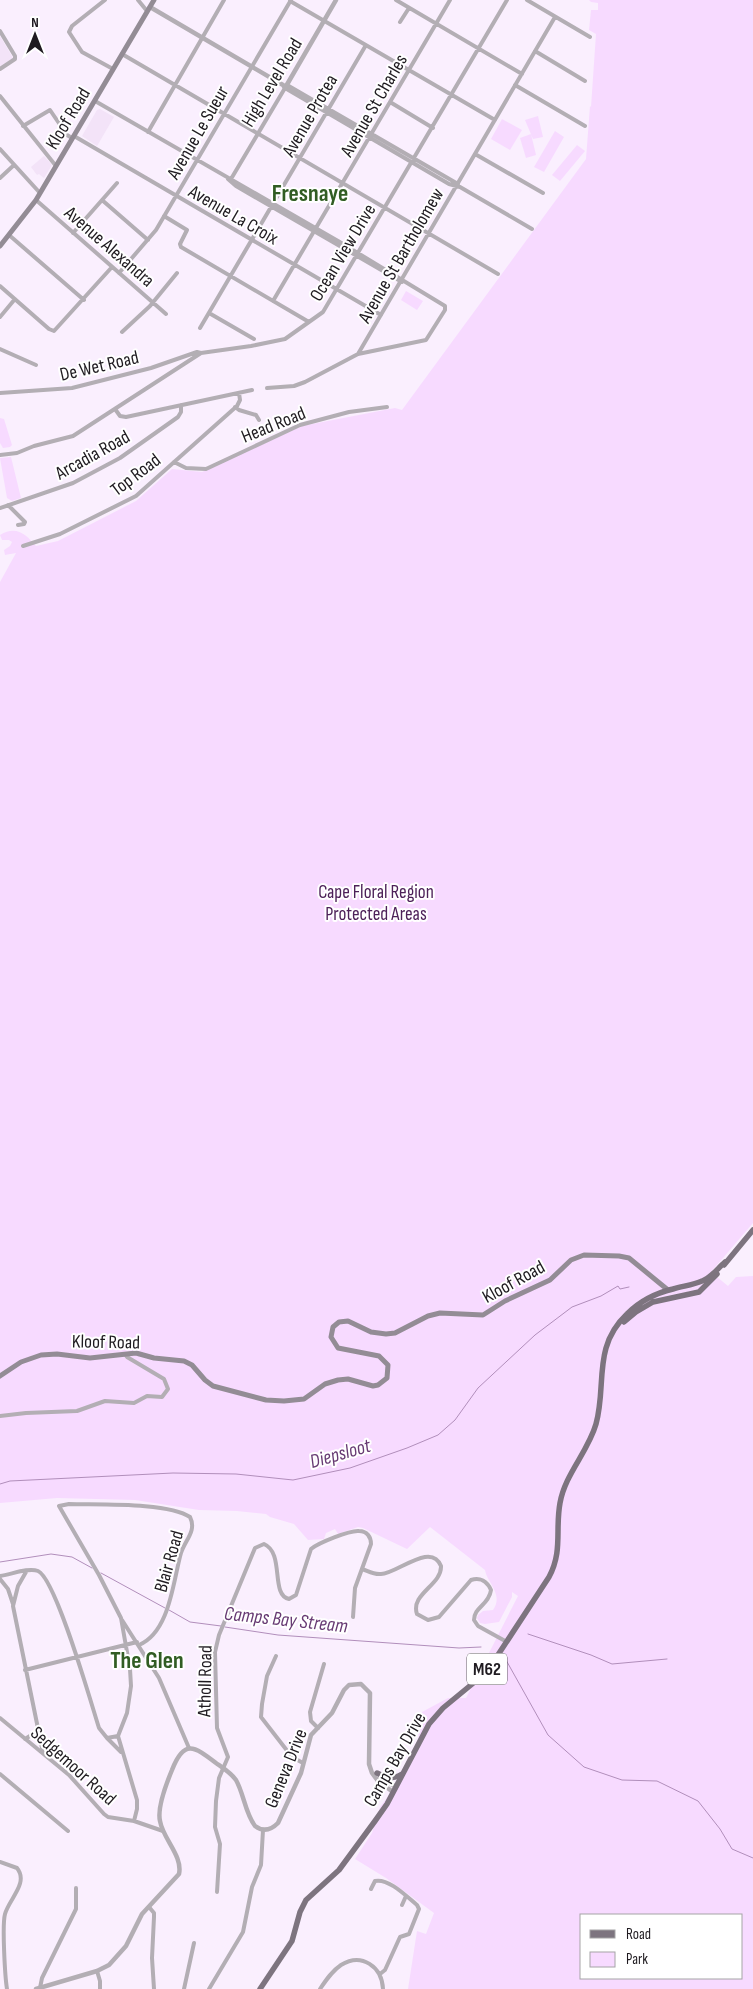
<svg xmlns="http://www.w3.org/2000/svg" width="753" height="1989" font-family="'Sofia Sans Condensed',sans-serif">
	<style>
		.built { fill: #f3e3f8 }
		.green { fill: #f7daff; fill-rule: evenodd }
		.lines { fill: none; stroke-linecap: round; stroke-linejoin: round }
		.stream { stroke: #b18ebb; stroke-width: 1 }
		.minor { stroke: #b3aeb4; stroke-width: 4 }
		.tertiary { stroke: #b3aeb4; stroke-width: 4.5 }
		.secondary { stroke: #938c95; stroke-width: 5 }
		.primary { stroke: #7d747f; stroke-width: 5.5 }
		.labels { text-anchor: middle; stroke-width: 4; stroke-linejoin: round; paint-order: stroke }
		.shield { fill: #fff; stroke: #625f63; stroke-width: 1 }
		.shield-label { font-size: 18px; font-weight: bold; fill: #1f1b20 }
		.street-label { font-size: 19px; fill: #1f1b20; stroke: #fff }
		.park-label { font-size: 19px; fill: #4d2159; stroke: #fff }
		.water-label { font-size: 20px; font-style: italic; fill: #673a73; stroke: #fff }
		.district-label { font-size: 24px; font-weight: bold; fill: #315d23; stroke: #fff }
	</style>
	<rect width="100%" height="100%" fill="#faeffe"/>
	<path class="built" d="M0 36 13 58 0 67Z
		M100 109 114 117 97 146 82 136 97 110Z
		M44 156 52 165 44 178 39 174 37 175 31 167Z"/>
	<path class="green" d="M589 0H753V1223L711 1272 728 1286 736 1277 753 1276V1989H408L417 1931 426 1934 434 1913 386 1878 355 1859 372 1833 380 1807 408 1770 417 1747 422 1712 448 1698H466L518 1596 512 1592V1597L499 1622 485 1624 480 1623 477 1618 478 1615 483 1611 493 1610C504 1594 487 1583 485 1570L430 1527 407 1549 363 1528 358 1527 338 1534 335 1529 326 1533 324 1539 308 1540 294 1524 270 1517 266 1514 237 1511 199 1510 135 1500 57 1498 0 1503V582L16 553 5 555 4 550 10 546 12 542 9 540H2L0 535C16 525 26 534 36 546L58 541 136 501 172 469 202 472 302 426 395 408 402 410 586 159 590 106 591 107 596 34 589 30 591 10H598V3L591 2ZM582 1915H742V1978H582Z
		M538 116 543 137 533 139 525 120Z
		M502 119 522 130 510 150 491 139Z
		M555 131 564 137 544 172 534 167Z
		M531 134 536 155 526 158 520 138Z
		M577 145 585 151 560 181 552 175Z
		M406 291 423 301 417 310 401 300Z
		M0 418 4 419 12 445 10 447 3 448 0 443Z
		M11 457 21 498 12 501 7 498 0 458Z"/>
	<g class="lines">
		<path class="stream" d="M0 1484 10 1481 173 1473 236 1474 293 1480 350 1468 407 1448 438 1435 455 1420 478 1388 535 1335 572 1307 601 1296 618 1286 620 1289 629 1287
			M0 1562 51 1554 72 1557 92 1568
			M101 1573 165 1608
			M169 1610 190 1622 221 1626
			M225 1627 278 1635 459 1648 481 1647
			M528 1634 591 1655 612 1664 667 1659
			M506 1660 548 1735 584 1767 622 1780 657 1781 698 1801 720 1829 732 1849 753 1858"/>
		<path class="minor" d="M105 0 72 26 69 32 82 52 113 69
			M138 0 147 11
			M396 0 522 74
			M527 0 590 37
			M290 1 495 120
			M400 22 409 8
			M0 31 15 56V59L0 69
			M535 51 585 81
			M122 54 498 274
			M287 85 458 184
			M515 85 585 126
			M0 96 56 166
			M95 101 338 241 445 306V310L426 340 358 354
			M390 102 433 128
			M23 126 50 110 67 135 72 138
			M148 132 224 0
			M74 136 381 315
			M0 149 40 193
			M475 154 543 193
			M0 178 14 165
			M228 179 236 186 402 282
			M231 179 285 88 449 184 460 187 532 229
			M36 200 166 314
			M102 200 148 240
			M164 216 187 230 180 244 181 247 309 322
			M73 233 117 183
			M9 235 84 300
			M119 273 156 230 291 0
			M0 286 49 329 54 331 112 267
			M273 301 450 0
			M209 313 254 339
			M0 317 15 299
			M200 328 366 45
			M122 332 150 306 177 273
			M0 349 36 365
			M267 388 294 386 305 382 358 354 555 17
			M0 393 72 388 151 368 197 352 201 353
			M235 407 239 410 256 415 259 420
			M115 409 120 416 126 417 252 390
			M0 455 17 453 34 446 73 436 201 353 251 346 285 339 323 312 507 0
			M174 462 186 468 206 469 300 425 349 412 387 407
			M8 505 25 522 24 524 18 525
			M0 508 73 483 120 458 178 417 181 412V405
			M23 546 60 534 136 496 237 406 240 400 239 393
			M0 1416 26 1413 77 1411 105 1401 134 1403 147 1396 162 1397 168 1389 164 1379 127 1357 125 1354
			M362 1569C368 1571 374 1575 381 1574 397 1574 431 1541 441 1566 442 1585 410 1594 417 1614L428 1620 439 1617 471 1580C480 1577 487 1581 491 1590 489 1605 474 1607 474 1620L478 1626 507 1642
			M26 1572 18 1586 13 1606 43 1753
			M0 1576C10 1575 28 1567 38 1571 56 1579 91 1703 99 1728L107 1738 118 1736
			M0 1579 8 1589 13 1604
			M122 1620 159 1678 189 1748
			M276 1656 267 1676 262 1704 261 1717 292 1757 303 1763
			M25 1670 137 1642
			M0 1718 69 1775 104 1814 108 1817 134 1821 163 1831
			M318 1728 311 1721 310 1712 324 1664
			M107 1738 121 1752
			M25 1739 38 1731
			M0 1774 68 1831
			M134 1821 137 1809V1800L118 1736 127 1713 131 1686 130 1669 121 1618 99 1575 59 1506 69 1504C97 1505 168 1502 190 1517 197 1531 185 1540 181 1553 173 1581 170 1632 139 1645
			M0 1862 17 1868C29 1883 9 1899 5 1914 2 1925 5 1977 7 1989
			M371 1889 375 1881C389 1878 407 1897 417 1905L419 1909 409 1934 400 1937 385 1970 380 1974
			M217 1892 220 1844 215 1827 216 1801 219 1778 228 1757 217 1728 215 1652 219 1635 255 1548 264 1544C285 1553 270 1595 289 1599L296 1595 311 1549C318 1543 350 1530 359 1531 367 1531 371 1537 371 1544L355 1588 353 1617
			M402 1905 406 1896
			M149 1907 154 1913V1917L152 1958 154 1989
			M97 1971 100 1981V1989
			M40 1988 42 1978 76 1909V1888
			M184 1989 194 1943
			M209 1989 243 1932 252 1887 261 1865 263 1830
			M320 1989C326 1980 332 1971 341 1965 362 1952 382 1967 383 1989"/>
		<path class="tertiary" d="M150 7 283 85 285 88 336 0
			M380 1777 396 1787
			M36 1989 97 1971 109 1965 126 1946 142 1914 179 1874C183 1856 163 1839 160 1821 157 1808 167 1782 172 1770 184 1739 194 1746 216 1763 223 1768 231 1773 236 1780 244 1794 245 1813 255 1826 263 1832 271 1830 278 1823L301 1773 311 1735 332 1713 344 1690 349 1685 361 1684 370 1693 369 1764 372 1773 378 1781 393 1792"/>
		<path class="secondary" d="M0 246 36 200 154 0
			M0 1376 21 1362 41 1355 57 1354 90 1358 136 1353 154 1358 184 1361 192 1365 205 1380 213 1386 266 1400 284 1401 304 1399 325 1384 338 1380 348 1379 373 1386 378 1385 387 1378 388 1365 379 1356 338 1348 331 1337 333 1327 339 1322 348 1321 371 1332 386 1334 395 1333 428 1316 440 1313 483 1315 505 1301 550 1280 571 1260 584 1255 619 1256 629 1258 668 1290"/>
		<path class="primary" d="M724 1265 753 1230
			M624 1322 636 1312 653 1302 699 1292 717 1274
			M377 1773C387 1778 392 1780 402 1774
			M260 1989 292 1941 300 1912 306 1900 339 1870 375 1821 387 1804 429 1724 443 1708 477 1680 494 1661 549 1577C563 1551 555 1530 560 1503 565 1474 588 1452 596 1424 607 1385 592 1347 627 1314 639 1302 656 1293 673 1289 683 1286 693 1285 702 1281 711 1278 718 1268 725 1262"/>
	</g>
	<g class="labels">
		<rect class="shield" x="467" y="1653.5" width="40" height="31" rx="4"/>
		<g class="shield-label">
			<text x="487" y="1675">M62</text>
		</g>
		<g class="street-label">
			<text transform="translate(271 82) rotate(-59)" y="7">High Level Road</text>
			<text transform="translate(373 105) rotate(-60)" y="7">Avenue St Charles</text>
			<text transform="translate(309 115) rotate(-60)" y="7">Avenue Protea</text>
			<text transform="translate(67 118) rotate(-59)" y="7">Kloof Road</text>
			<text transform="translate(197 132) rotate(-60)" y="7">Avenue Le Sueur</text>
			<text transform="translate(234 214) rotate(30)" y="7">Avenue La Croix</text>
			<text transform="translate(110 246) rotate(41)" y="7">Avenue Alexandra</text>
			<text transform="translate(342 252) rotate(-59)" y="7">Ocean View Drive</text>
			<text transform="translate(400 255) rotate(-60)" y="7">Avenue St Bartholomew</text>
			<text transform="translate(99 365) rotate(-13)" y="7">De Wet Road</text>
			<text transform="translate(273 424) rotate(-22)" y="7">Head Road</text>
			<text transform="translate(92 454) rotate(-29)" y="7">Arcadia Road</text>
			<text transform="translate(135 474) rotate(-37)" y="7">Top Road</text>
			<text transform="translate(513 1281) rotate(-29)" y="7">Kloof Road</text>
			<text transform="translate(106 1341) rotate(1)" y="7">Kloof Road</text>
			<text transform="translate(168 1561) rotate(-74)" y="7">Blair Road</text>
			<text transform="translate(204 1681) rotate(-89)" y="7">Atholl Road</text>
			<text transform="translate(394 1759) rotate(-60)" y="7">Camps Bay Drive</text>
			<text transform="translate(74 1765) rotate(42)" y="7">Sedgemoor Road</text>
			<text transform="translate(285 1768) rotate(-68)" y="7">Geneva Drive</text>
		</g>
		<g class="park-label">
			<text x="376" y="898">Cape Floral Region<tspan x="376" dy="22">Protected Areas</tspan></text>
		</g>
		<g class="water-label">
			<text transform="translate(340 1453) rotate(-16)" y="7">Diepsloot</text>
			<text transform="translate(286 1619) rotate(6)" y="7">Camps Bay Stream</text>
		</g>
		<g class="district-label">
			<text x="310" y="201">Fresnaye</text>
			<text x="147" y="1668">The Glen</text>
		</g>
	</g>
	<rect x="580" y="1914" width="162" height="65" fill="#ffffff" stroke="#a5a4a6"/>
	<rect x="590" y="1930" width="25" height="8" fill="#7d747f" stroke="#a5a4a6"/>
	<text x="626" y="1939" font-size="15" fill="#1f1b20">Road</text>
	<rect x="590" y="1952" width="25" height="15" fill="#f7daff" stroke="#a5a4a6"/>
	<text x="626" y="1964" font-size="15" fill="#1f1b20">Park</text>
	<g transform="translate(35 35)" stroke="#ffffff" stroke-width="4" paint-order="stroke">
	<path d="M0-4L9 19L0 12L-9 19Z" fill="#1f1b20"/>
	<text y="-8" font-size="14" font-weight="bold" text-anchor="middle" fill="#1f1b20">N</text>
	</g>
</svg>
